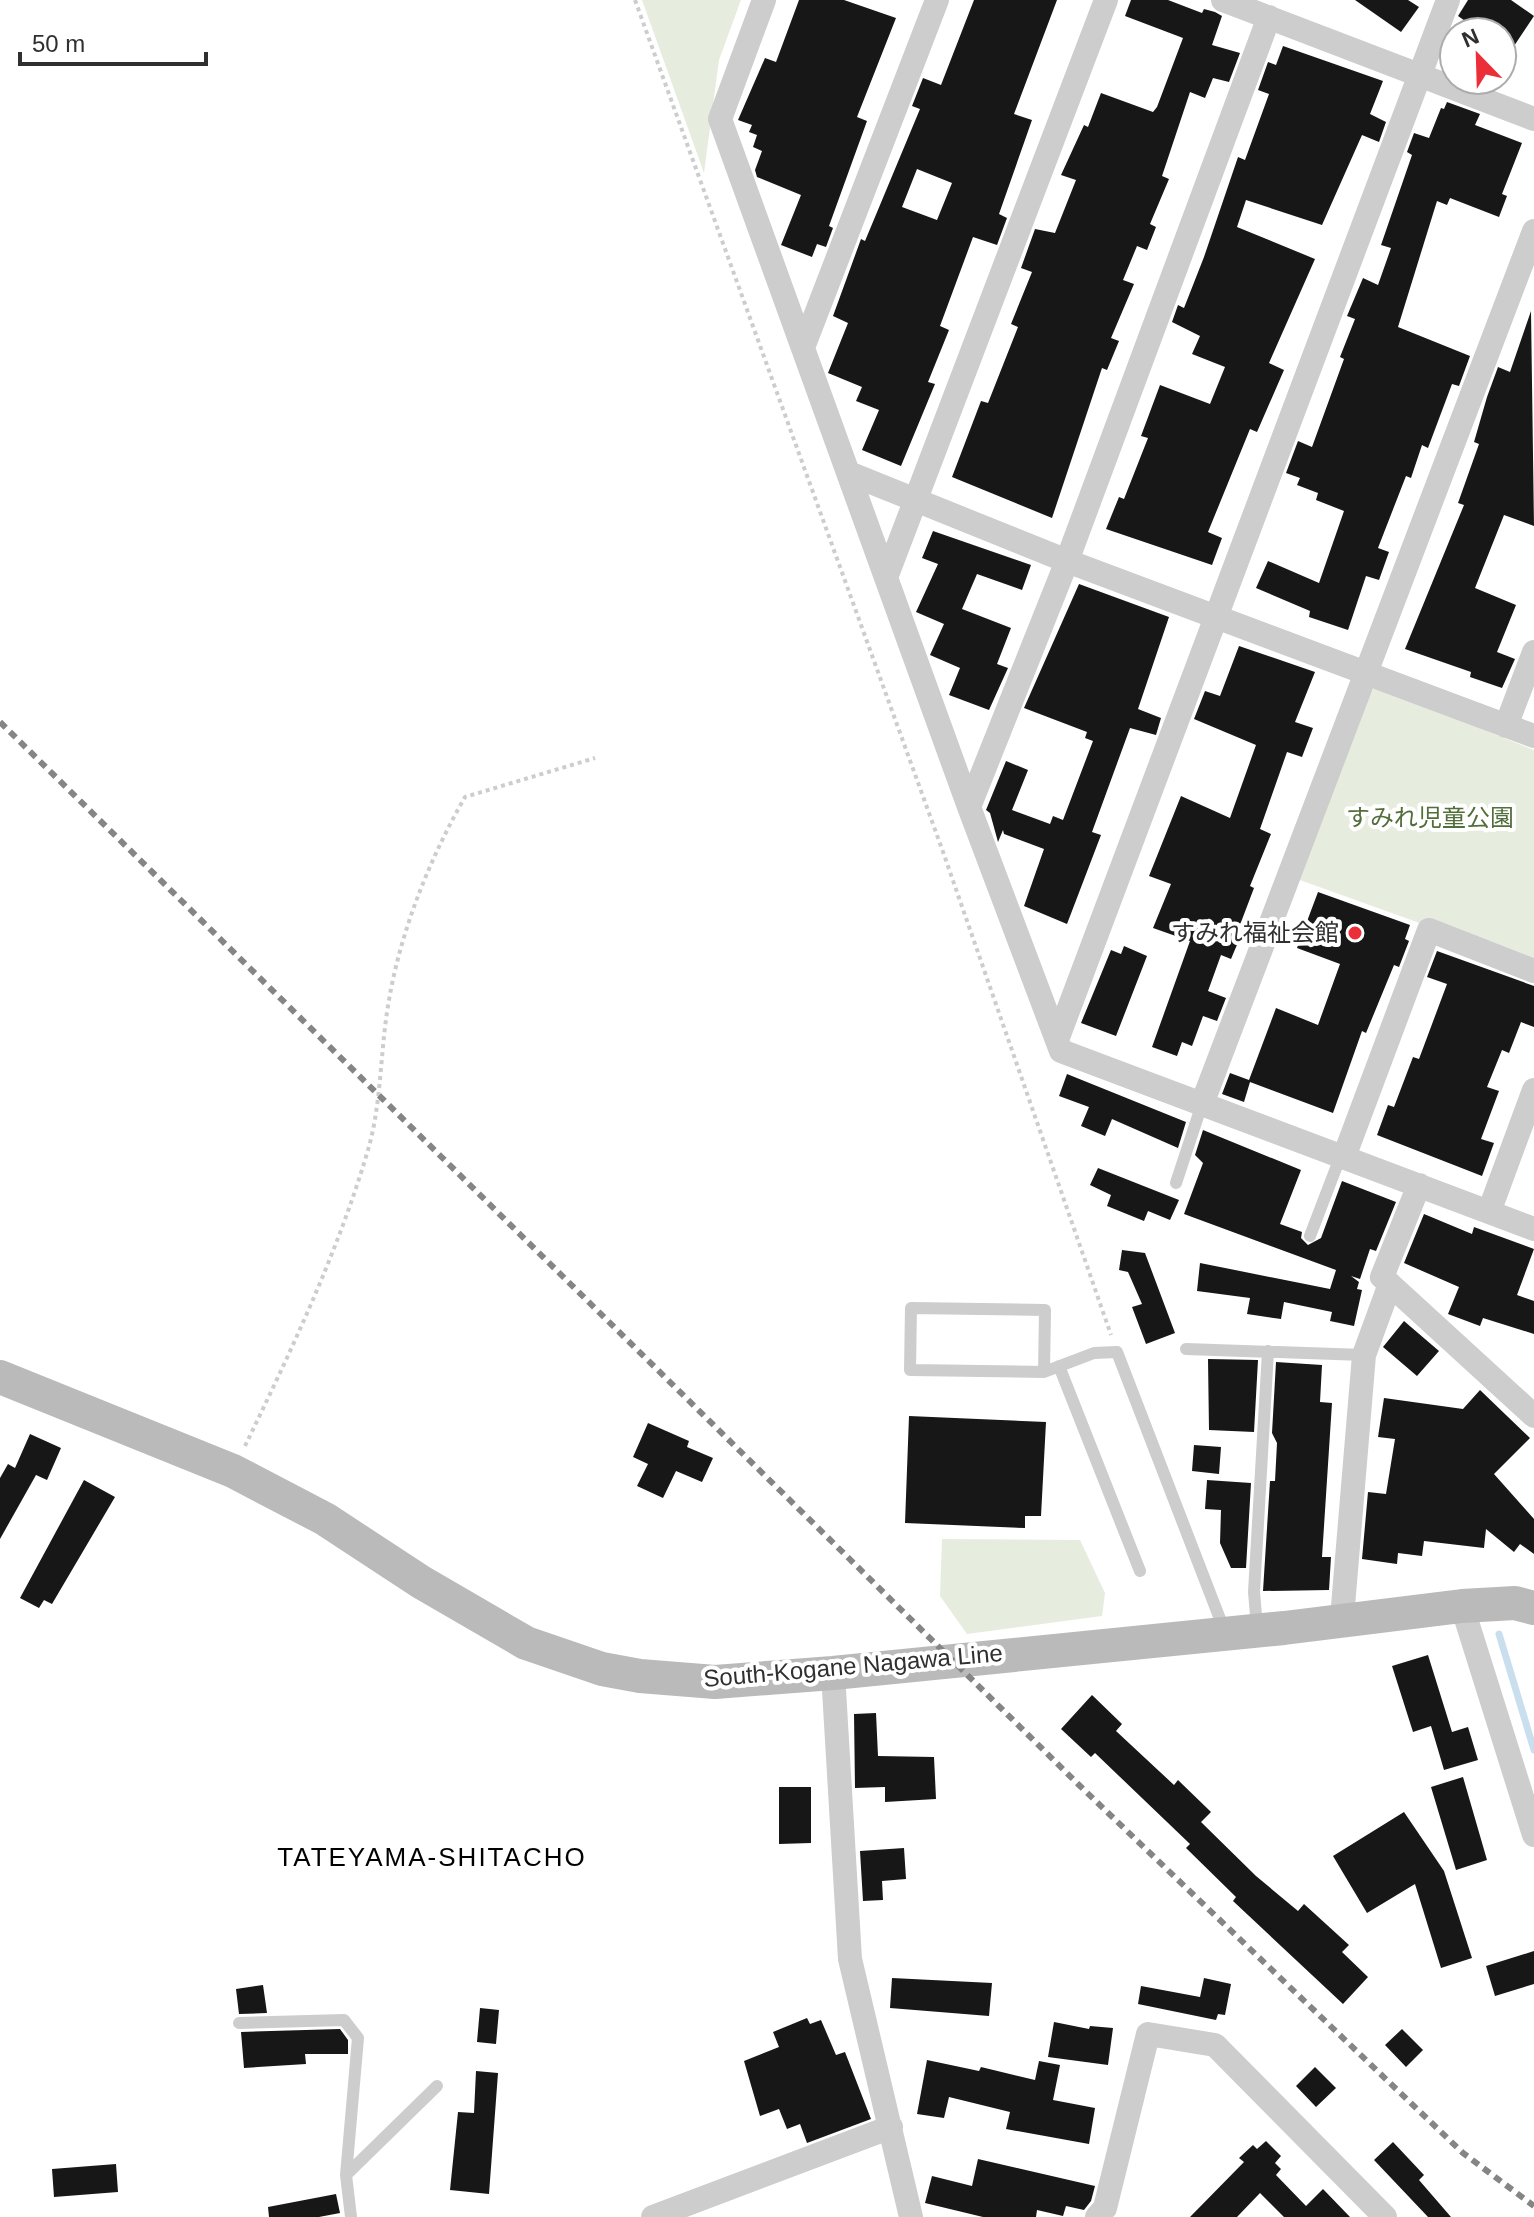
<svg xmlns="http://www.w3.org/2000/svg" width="1534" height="2217" font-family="Arial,'Noto Sans JP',sans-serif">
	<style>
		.green { fill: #e6edde }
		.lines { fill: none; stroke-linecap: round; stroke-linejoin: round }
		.stream { stroke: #c9dfee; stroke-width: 7 }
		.building { fill: #171717; fill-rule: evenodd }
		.path { stroke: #cdcdcd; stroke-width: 4; stroke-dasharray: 4 4; stroke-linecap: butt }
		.service { stroke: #cdcdcd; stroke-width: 12 }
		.minor { stroke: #cdcdcd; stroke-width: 24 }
		.secondary { stroke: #bababa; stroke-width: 34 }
		.rail { stroke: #858585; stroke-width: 6; stroke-dasharray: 8 6; stroke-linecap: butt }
		.poi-dot { fill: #eb2e37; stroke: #fff; stroke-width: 3 }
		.labels { text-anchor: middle; stroke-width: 8; stroke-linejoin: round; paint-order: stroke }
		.park-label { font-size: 24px; fill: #526e3b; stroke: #fff }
		.poi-label { font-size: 24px; fill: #303030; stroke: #fff; text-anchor: end }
		.street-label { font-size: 24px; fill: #303030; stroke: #fff }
		.neighbourhood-label { font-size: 26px; letter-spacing: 2px; fill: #000; stroke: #fff }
	</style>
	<rect width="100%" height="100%" fill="#fff"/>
	<path class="green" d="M642 0H741L719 60 704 173Z
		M1377 687 1534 750V964L1297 879 1364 695Z
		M942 1539 1080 1540 1105 1593 1102 1616 967 1634 940 1596Z"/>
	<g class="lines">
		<path class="stream" d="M1499 1634 1534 1750"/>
	</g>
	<path class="building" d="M799 0H844L896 18 857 117 867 121 829 226 833 228 826 247 817 244 812 257 781 245 801 195 757 177 755 170 762 151 753 147 757 135 749 132 752 125 738 120 765 58 776 62Z
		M974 0H1057L1014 114 1032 120 999 214 1007 218 997 245 973 237 940 326 949 330 928 382 935 384 901 466 862 450 879 410 856 401 862 387 828 373 848 323 833 316 861 239 865 241 920 109 912 106 923 78 941 85ZM917 169 952 183 937 220 902 207Z
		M1131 0H1168L1202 13 1204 9 1215 12 1222 16 1212 45 1240 53 1229 82 1213 78 1205 98 1190 92 1162 176 1169 179 1150 224 1156 227 1147 250 1137 246 1123 280 1134 284 1111 338 1119 341 1107 370 1102 368 1052 518 952 477 981 401 988 403 1018 327 1011 324 1032 272 1021 268 1035 229 1055 233 1076 180 1061 175 1084 125 1088 127 1101 93 1153 112 1157 107 1183 38 1125 16Z
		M1355 0H1408L1419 7 1401 32Z
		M1468 0H1511L1534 16 1502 64V32H1481L1458 16Z
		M1283 46 1383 81 1370 114 1386 122 1379 142 1362 135 1322 225 1246 200 1237 227 1315 259 1269 363 1284 370 1257 432 1250 429 1208 532 1222 538 1212 565 1106 529 1119 497 1124 499 1148 438 1141 436 1160 385 1210 404 1225 367 1192 354 1200 336 1172 322 1178 305 1184 308 1204 257 1238 157 1245 160 1269 94 1258 90 1268 62 1276 65Z
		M1447 102 1480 114 1475 125 1522 143 1502 194 1507 196 1499 217 1450 198 1447 205 1437 201 1398 327 1470 356 1459 386 1452 384 1428 448 1422 445 1411 478 1406 476 1378 548 1389 552 1379 580 1366 576 1348 630 1309 617 1310 611 1256 588 1268 561 1319 583 1344 511 1316 500 1318 493 1297 485 1300 478 1286 473 1298 441 1312 447 1344 359 1340 357 1355 319 1347 316 1363 278 1378 285 1391 248 1381 245 1412 155 1407 152 1414 133 1429 138 1441 108 1444 109Z
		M1531 311 1534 526 1504 515 1475 588 1516 605 1497 652 1515 659 1502 688 1470 677 1471 672 1405 649 1464 505 1458 503 1479 444 1474 442 1487 397 1498 367 1510 372Z
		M933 531 1031 565 1022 590 977 574 962 609 1011 628 997 664 1008 668 989 710 949 695 960 668 930 655 944 624 916 612 938 564 922 558Z
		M1079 584 1169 617 1138 709 1161 718 1156 735 1130 728 1092 832 1101 835 1067 924 1024 906 1044 849 1004 834 1003 830 998 842 990 813 986 810 1006 761 1028 770 1012 810 1050 824 1053 816 1063 820 1093 741 1085 738 1087 732 1024 708Z
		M1239 646 1315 672 1295 722 1313 728 1302 757 1287 752 1260 829 1271 834 1250 886 1254 888 1235 938 1239 940 1231 959 1221 955 1208 991 1226 998 1217 1021 1203 1016 1192 1046 1182 1042 1177 1056 1152 1047 1190 941 1153 928 1171 884 1149 876 1181 796 1230 818 1256 745 1194 719 1205 691 1220 696Z
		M1318 892 1410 925 1405 939 1409 941 1399 967 1394 965 1366 1033 1362 1031 1333 1113 1250 1082 1244 1102 1222 1094 1230 1073 1249 1080 1276 1008 1318 1025 1340 964 1297 948Z
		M1124 946 1147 956 1116 1036 1081 1023 1111 950 1121 954Z
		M1437 951 1534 986V1027L1521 1022 1509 1053 1502 1050 1487 1087 1499 1091 1481 1139 1494 1143 1482 1176 1377 1135 1388 1105 1394 1107 1413 1057 1419 1059 1447 984 1427 977Z
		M1067 1074 1186 1122 1178 1148 1112 1119 1105 1136 1081 1126 1089 1107 1059 1096Z
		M1203 1130 1301 1170 1280 1224 1302 1232 1301 1238 1308 1245 1321 1238 1342 1181 1396 1202 1376 1251 1370 1249 1360 1279 1351 1276 1359 1282 1357 1289 1362 1290 1354 1326 1330 1321 1332 1312 1284 1302 1281 1319 1247 1314 1250 1298 1197 1291 1200 1263 1330 1289 1336 1270 1184 1214 1203 1163 1195 1155Z
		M1098 1168 1179 1200 1170 1220 1148 1211 1144 1221 1107 1206 1111 1195 1090 1185Z
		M1424 1214 1472 1234 1474 1227 1534 1249 1517 1295 1534 1301V1334L1483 1318 1480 1326 1448 1314 1459 1287 1404 1263Z
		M1122 1250 1145 1253 1175 1333 1146 1344 1132 1307 1142 1304 1128 1272 1119 1270Z
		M1404 1321 1439 1351 1417 1376 1383 1347Z
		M1208 1359 1258 1360 1254 1432 1209 1430Z
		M1276 1362 1322 1365 1320 1402 1332 1403 1322 1557H1331L1329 1590 1263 1591 1270 1481H1275L1277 1443 1272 1433Z
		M1480 1390 1530 1438 1494 1474 1534 1519V1554L1520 1544 1514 1552 1486 1529 1484 1548 1424 1541 1422 1556 1398 1553 1397 1564 1362 1559 1368 1492 1386 1494 1395 1439 1378 1437 1384 1398 1463 1409Z
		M909 1416 1046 1422 1041 1516H1025V1528L905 1523Z
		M648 1423 689 1441 687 1447 713 1458 702 1482 676 1471 663 1498 637 1486 648 1464 633 1457Z
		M30 1434 61 1448 47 1480 36 1475 0 1539V1478L8 1464 15 1468Z
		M1194 1445 1221 1447 1219 1474 1192 1471Z
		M84 1480 115 1497 52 1604 44 1600 39 1608 20 1598Z
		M1207 1480 1251 1483 1246 1568H1231L1220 1543 1221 1510 1205 1509Z
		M1428 1655 1452 1732 1468 1727 1478 1760 1444 1770 1431 1726 1413 1732 1392 1666Z
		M1092 1695 1122 1724 1116 1731 1174 1785 1178 1780 1211 1812 1201 1822 1256 1876 1298 1911 1304 1904 1349 1945 1342 1952 1368 1977 1343 2004 1233 1901 1236 1897 1186 1848 1190 1844 1095 1753 1091 1757 1061 1729Z
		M876 1713 878 1756 934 1757 936 1799 885 1802V1787L855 1788 854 1714Z
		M1463 1777 1487 1860 1456 1870 1431 1787Z
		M779 1787H811V1843L779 1844Z
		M1404 1812 1444 1871 1472 1958 1441 1968 1415 1884 1367 1913 1333 1856Z
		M904 1848 906 1879 882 1881 883 1900 863 1901 860 1851Z
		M1534 1951V1984L1495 1996 1486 1966Z
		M892 1978 992 1983 989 2016 890 2008Z
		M1204 1978 1231 1984 1225 2015 1218 2014 1216 2020 1138 2004 1141 1986 1200 1997Z
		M263 1985 267 2013 239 2014 236 1989Z
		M480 2008 499 2010 496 2044 477 2042Z
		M807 2018 810 2024 821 2020 836 2055 845 2052 871 2119 807 2143 800 2124 787 2129 779 2109 760 2116 744 2061 779 2047 773 2032Z
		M1054 2022 1089 2029 1090 2026 1113 2028 1108 2065 1048 2057Z
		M340 2029 348 2040V2054H305L306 2064 244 2068 241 2032Z
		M1402 2029 1423 2050 1406 2067 1385 2045Z
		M927 2060 979 2071 981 2067 1035 2080 1039 2061 1060 2065 1053 2100 1095 2108 1089 2144 1006 2129 1010 2112 949 2097 944 2118 917 2114Z
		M1315 2067 1336 2088 1316 2107 1296 2086Z
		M476 2071 498 2073 489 2194 450 2190 458 2112 474 2113Z
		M1266 2141 1281 2156 1275 2163 1281 2169 1276 2175 1306 2206 1323 2189 1350 2217H1284L1260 2193 1237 2217H1190L1244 2162 1239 2158 1253 2145 1257 2149Z
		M1393 2142 1424 2175 1419 2180 1451 2217H1428L1374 2160Z
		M978 2159 1095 2186 1091 2201 1084 2210 1066 2206 1063 2216 1037 2210 1036 2217H983L925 2203 932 2176 972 2186Z
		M116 2164 118 2192 54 2197 52 2169Z
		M336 2194 340 2213 319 2217H269L268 2207Z"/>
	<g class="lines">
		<path class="path" d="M635 0 942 849 1111 1335
			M245 1446C291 1351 338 1252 368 1150 382 1102 380 1049 389 1000 401 930 430 858 465 797L595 758"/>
		<path class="service" d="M1176 1183 1202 1104
			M1310 1236 1341 1155
			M911 1308 1045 1310 1044 1372 910 1370Z
			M1186 1349 1364 1355
			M1059 1366 1140 1571
			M1044 1372 1094 1353 1117 1352 1225 1632
			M1257 1627 1254 1592 1268 1351
			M239 2023 344 2020 358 2038 346 2175 351 2217
			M346 2175 437 2086"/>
		<path class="minor" d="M764 0 720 119 969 807 1061 1051 1534 1229
			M1223 0 1534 119
			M804 345 937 0
			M851 474 1067 561 1534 736
			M887 575 1106 0
			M1506 726 1534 652
			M969 807 1067 561 1269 17
			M1057 1040 1448 0
			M1202 1104 1534 231
			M1344 1157 1429 930 1534 971
			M1419 1185 1382 1277 1534 1416
			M1489 1212 1534 1090
			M1462 1606 1534 1835
			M1342 1618 1364 1355 1390 1284
			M833 1673 850 1959 911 2217
			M653 2217 891 2127
			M1097 2217 1105 2208 1148 2034 1215 2045 1385 2217"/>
		<path class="secondary" d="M0 1377 233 1471 325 1519 421 1582 526 1643 602 1669 640 1676 715 1682 833 1673 1284 1628 1462 1606 1515 1603 1534 1608"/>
		<path class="rail" d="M0 722 1079 1785 1463 2153 1534 2206"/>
	</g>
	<circle class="poi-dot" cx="1355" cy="933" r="8"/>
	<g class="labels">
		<g class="park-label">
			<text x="1430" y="826">すみれ児童公園</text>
		</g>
		<g class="poi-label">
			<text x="1339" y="941">すみれ福祉会館</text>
		</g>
		<g class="street-label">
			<text transform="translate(853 1666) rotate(-5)" y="8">South-Kogane Nagawa Line</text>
		</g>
		<g class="neighbourhood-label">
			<text x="432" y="1866">TATEYAMA-SHITACHO</text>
		</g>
	</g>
	<g transform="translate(1478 56) rotate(337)"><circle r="38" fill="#ffffff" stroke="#acacac" stroke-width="2"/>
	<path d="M0-6L14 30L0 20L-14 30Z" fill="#eb2e37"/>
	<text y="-12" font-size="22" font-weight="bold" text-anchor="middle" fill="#303030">N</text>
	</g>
	<path d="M20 52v12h186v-12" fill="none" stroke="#303030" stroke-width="4"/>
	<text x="32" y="52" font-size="24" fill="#303030" stroke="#ffffff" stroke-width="6" paint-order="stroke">50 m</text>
</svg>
